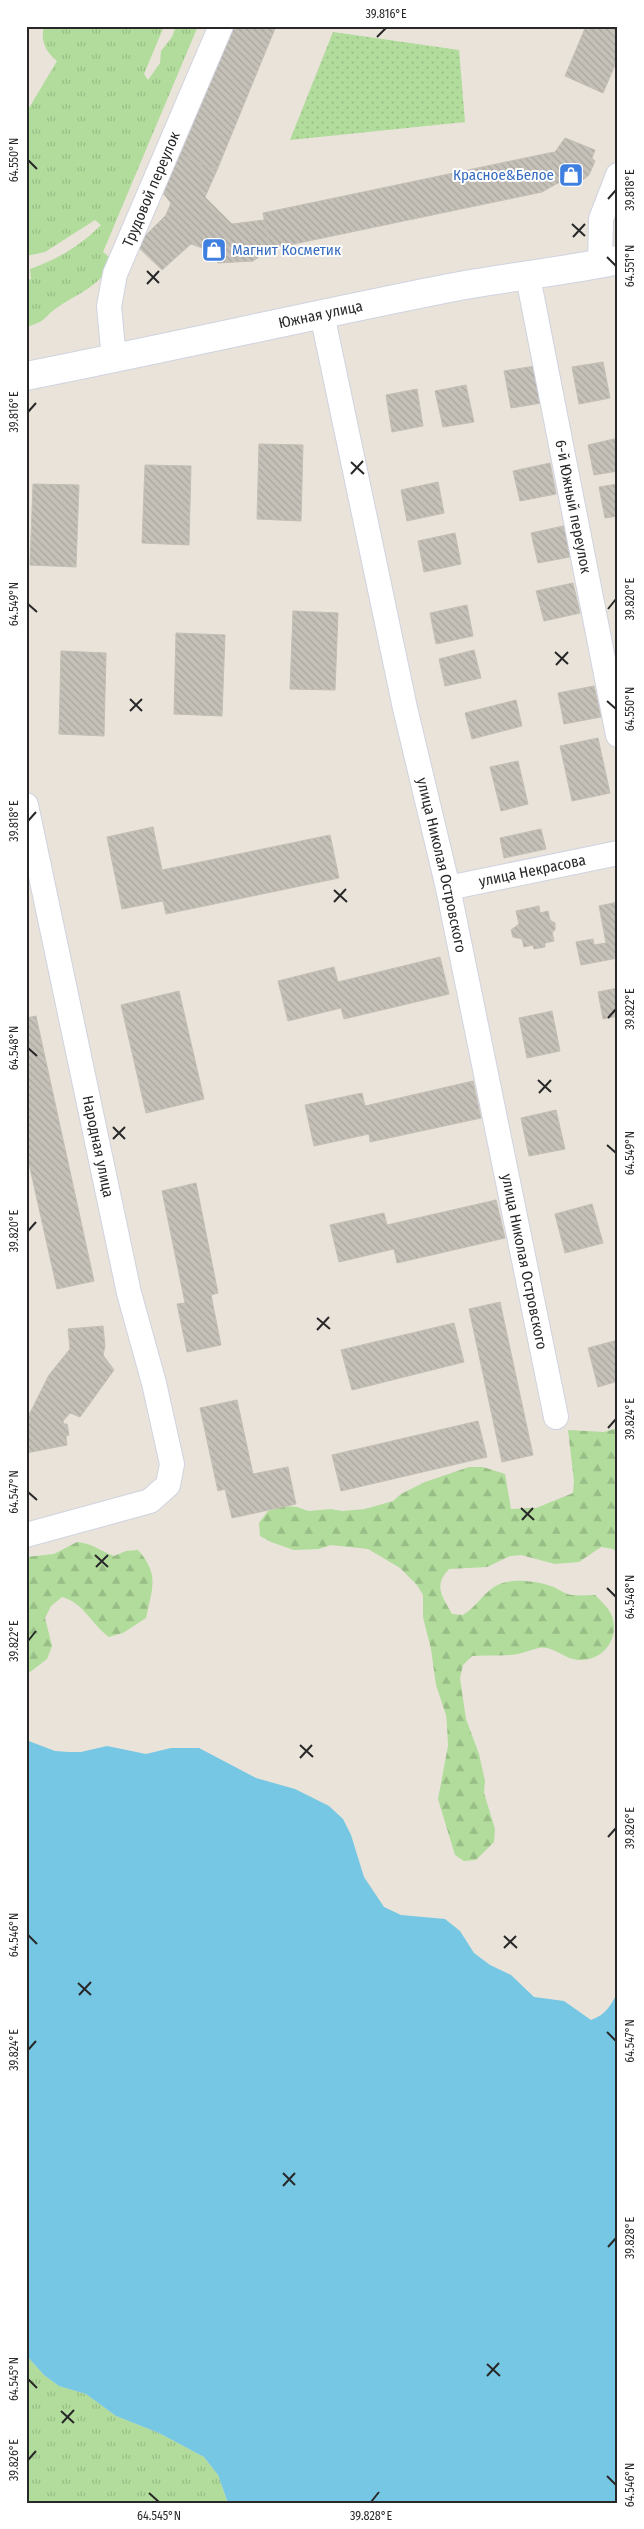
<svg xmlns="http://www.w3.org/2000/svg" width="644" height="2529" font-family="'Fira Sans Condensed',sans-serif">
	<style>
		.grass { fill: url(#grass-tufts) }
		.forest { fill: url(#forest-firs) }
		.park { fill: url(#park-dots) }
		.water { fill: #75c7e4 }
		.building { fill: url(#building-back-hatch); stroke: #c4bfb5 }
		.lines { fill: none; stroke-linecap: round; stroke-linejoin: round }
		.minor-casing { stroke: #d0d3e0; stroke-width: 26 }
		.tertiary-casing { stroke: #d0d3e0; stroke-width: 30 }
		.minor { stroke: #fff; stroke-width: 24 }
		.tertiary { stroke: #fff; stroke-width: 28 }
		.ticks { fill: none; stroke: #282828; stroke-width: 2 }
		.labels { text-anchor: middle; stroke-width: 4; stroke-linejoin: round; paint-order: stroke }
		.shop-label { font-size: 15px; fill: #366cbe; stroke: #fff; text-anchor: end }
		.street-label { font-size: 15px; fill: #282828; stroke: #fff }
		.neatline { fill: none; stroke: #282828; stroke-width: 2 }
		.ticks-label { font-size: 12px; text-anchor: middle; fill: #282828 }
	</style>
	<defs>
		<pattern id="grass-tufts" width="24" height="20" patternUnits="userSpaceOnUse" patternTransform="scale(1.25)"><rect width="24" height="20" fill="#b1dc9b"/><path d="M3 7l-1-3M5 7V3M7 7l1-3M15 17l-1-3M17 17v-4M19 17l1-3" fill="none" stroke="#98bd86"/></pattern>
		<pattern id="forest-firs" width="22" height="20" patternUnits="userSpaceOnUse" patternTransform="scale(1.25)"><rect width="22" height="20" fill="#b1dc9b"/><path d="M5 1l3.5 6h-7zM16 11l3.5 6h-7z" fill="#98bd86"/></pattern>
		<pattern id="park-dots" width="8" height="8" patternUnits="userSpaceOnUse" patternTransform="scale(1.25)"><rect width="8" height="8" fill="#b1dc9b"/><path d="M2 2h.1M6 6h.1" fill="none" stroke="#98bd86" stroke-width="1.8" stroke-linecap="round"/></pattern>
		<pattern id="building-back-hatch" width="6" height="6" patternUnits="userSpaceOnUse" patternTransform="scale(1.25)"><rect width="6" height="6" fill="#c5c1b9"/><path d="M-1 5l2 2M0 0l6 6M5-1l2 2" fill="none" stroke="#a9a69f"/></pattern>
	</defs>
	<rect width="100%" height="100%" fill="#e9e3da"/>
	<path class="grass" d="M44 26H164L144 74 148 80 160 63 161 51 172 37 176 26H198L103 252 113 260C101 286 80 292 58 307 43 317 48 321 26 327V280L31 279 30 269C58 259 80 246 101 225L95 220 45 252 26 256V113L57 61C46 52 40 41 44 26Z
		M26 2355 44 2375 59 2386 86 2394 116 2416 159 2433 204 2457 218 2475 228 2503H26Z"/>
	<path class="forest" d="M618 1428V1553L613 1549 601 1547 579 1562 555 1564 521 1555 510 1556 487 1567 449 1569C433 1586 442 1596 452 1614L463 1615C475 1608 482 1595 494 1587 508 1577 536 1581 551 1586 559 1589 564 1594 572 1595 580 1596 588 1595 595 1595 601 1601 609 1608 612 1616 620 1639 603 1661 579 1660 566 1659 559 1651 547 1648 540 1646 532 1650 525 1652 507 1658 490 1654 472 1656L463 1665 460 1678 466 1719 479 1754 485 1781 484 1793 495 1829 494 1842 476 1860 464 1861 455 1855 438 1799 448 1746 447 1725 446 1715 436 1685 431 1649 423 1617V1595L417 1585 400 1568 368 1549 331 1545 319 1549 294 1550 271 1542 260 1536 259 1523 268 1511 285 1506 297 1507 308 1511 331 1509 342 1511 365 1509 393 1501 401 1494 425 1482 469 1467H483L505 1474 511 1509 536 1508 573 1493 574 1481 568 1430 604 1432Z
		M77 1542C92 1543 100 1551 114 1556L126 1551 138 1550C160 1575 152 1588 146 1618L123 1633 109 1637C91 1624 84 1603 62 1597L51 1606 45 1618 52 1646 47 1659 26 1675V1557L54 1554Z"/>
	<path class="park" d="M333 32 459 50 465 122 290 140Z"/>
	<path class="water" d="M26 1740 55 1751 69 1752H81L107 1746 146 1754 171 1748H199L256 1778 295 1789 329 1806 343 1819 351 1835 364 1877 384 1907 401 1915 445 1919 460 1931 474 1953 490 1965 511 1975 534 1997 564 2001 591 2020C606 2015 612 2004 618 1991V2503H228L218 2475 204 2457 159 2433 116 2416 86 2394 59 2386 44 2375 26 2355Z"/>
	<path class="building" d="M233 26H276L217 170 180 155Z
		M586 26H618V58L603 93 565 76Z
		M565 138 595 150 592 158 595 161 589 175 578 184 564 187 561 182 556 184 549 153 555 152Z
		M549 153 556 184 542 192 270 249 263 213Z
		M180 155 217 170 205 197 232 224 264 220 270 249 253 261 218 263 211 251 191 244 162 270 136 245 166 215 171 203 163 193 171 169Z
		M603 362 610 398 579 404 572 367Z
		M535 366 542 403 511 408 504 371Z
		M466 385 474 422 443 427 435 391Z
		M417 389 423 426 392 432 386 395Z
		M618 438V471L594 475 588 445Z
		M259 444 303 445 301 521 257 519Z
		M550 463 556 494 520 501 513 471Z
		M145 465 191 466 189 545 142 543Z
		M438 482 444 513 407 521 401 490Z
		M33 484 79 485 76 567 30 565Z
		M618 484V516L605 518 599 487Z
		M568 525 575 556 538 563 531 533Z
		M455 533 461 564 424 572 418 541Z
		M573 583 580 613 544 621 536 591Z
		M467 605 473 636 436 644 430 613Z
		M293 611 338 613 335 690 290 689Z
		M176 633 225 635 222 716 174 714Z
		M474 650 481 678 445 686 439 659Z
		M61 651 106 653 104 736 59 734Z
		M594 686 601 717 564 724 558 693Z
		M516 700 522 726 472 739 465 713Z
		M598 738 610 793 572 801 560 746Z
		M518 761 528 804 501 811 490 767Z
		M153 827 162 870 330 835 339 878 166 914 163 901 122 909 107 837Z
		M541 829 546 849 504 858 500 838Z
		M618 902V958L581 965 576 942 593 939 594 945 606 943 599 906Z
		M539 906 540 913 548 911 550 920 555 923V930L552 932 554 941 545 943V947L534 949 533 945 524 947 522 939 513 937 511 930 519 924 516 911Z
		M440 957 449 994 344 1019 341 1008 288 1021 278 981 334 967 338 982Z
		M618 988V1016L603 1019 598 992Z
		M179 991 204 1099 146 1113 121 1005Z
		M552 1011 560 1051 527 1058 519 1018Z
		M36 1016 94 1281 57 1289 26 1150V1018Z
		M473 1081 481 1118 370 1142 369 1134 314 1146 305 1105 362 1093 365 1106Z
		M556 1110 565 1149 529 1156 521 1118Z
		M196 1183 218 1293 211 1295 221 1345 187 1352 177 1304 185 1303 162 1191Z
		M496 1200 505 1238 397 1263 394 1249 339 1262 330 1225 384 1213 387 1225Z
		M592 1204 603 1243 565 1253 555 1214Z
		M500 1302 533 1455 502 1462 469 1309Z
		M454 1323 464 1362 352 1390 341 1350Z
		M103 1326 105 1346 103 1355 114 1370 80 1417 70 1413 63 1421 64 1424H67L69 1435 66 1436 67 1445 26 1453V1413H30L49 1375 70 1349 68 1329Z
		M618 1340V1381L598 1387 588 1348Z
		M237 1400 253 1474 288 1467 296 1504 232 1518 225 1489 218 1491 200 1408Z
		M478 1421 487 1457 341 1491 332 1455Z"/>
	<g class="lines">
		<defs>
			<g id="minor">
				<path d="M600 264 601 219 618 175"/>
				<path id="s1" d="M528 277 618 735"/>
				<path id="s2" d="M322 314 405 708 448 888 556 1417"/>
				<path id="s3" d="M114 359 109 306 115 274 221 26"/>
				<path id="s4" d="M26 805 129 1293 154 1383 172 1464 168 1485 150 1501 26 1535"/>
				<path id="s5" d="M448 888 618 853"/>
			</g>
			<g id="tertiary">
				<path id="s6" d="M26 376C168 348 308 316 449 288 505 277 562 272 618 260"/>
			</g>
		</defs>
		<use href="#minor" class="minor-casing"/>
		<use href="#tertiary" class="tertiary-casing"/>
		<use href="#minor" class="minor"/>
		<use href="#tertiary" class="tertiary"/>
	</g>
	<path class="ticks" d="M377 37 386 28M28 160 37 169M608 199 616 190M572 224 585 236M573 237 585 224M607 257 616 266M147 271 159 283M147 284 159 271M28 412 36 403M351 462 364 474M351 474 363 461M28 604 37 612M608 609 616 599M555 652 568 664M556 665 568 652M130 699 142 711M607 701 616 709M130 711 142 699M28 821 36 812M334 890 347 902M334 902 346 889M608 1018 616 1009M28 1048 37 1056M538 1080 551 1092M539 1093 551 1080M113 1127 125 1139M113 1139 125 1127M607 1145 616 1153M28 1231 36 1222M317 1318 330 1329M317 1330 329 1317M608 1428 616 1419M28 1492 37 1500M521 1508 534 1520M522 1520 533 1508M95 1555 108 1567M96 1567 108 1555M607 1588 616 1597M28 1641 36 1631M300 1745 313 1757M300 1758 312 1745M608 1837 616 1828M28 1935 37 1944M504 1936 517 1948M504 1948 516 1936M78 1983 91 1995M79 1995 91 1982M607 2032 616 2041M28 2050 36 2041M283 2173 295 2185M283 2186 295 2173M608 2247 616 2238M487 2364 500 2376M487 2376 499 2363M28 2379 37 2388M61 2411 74 2423M62 2423 74 2410M28 2460 36 2451M607 2476 616 2485M149 2493 159 2502M371 2502 379 2492"/>
	<defs>
		<symbol id="shop-square" viewBox="-11 -11 22 22"><rect x="-9" y="-9" width="18" height="18" rx="4" fill="#3f7fe0" stroke="#fff"/><path d="M-5-2.5h2.3a2.7 3.5 0 0 1 5.4 0H5L5.5 6h-11ZM-1.5-2.5h3a1.5 2.3 0 0 0-3 0Z" fill="#fff"/></symbol>
	</defs>
	<g fill-rule="evenodd">
		<use href="#shop-square" x="557" y="161" width="28" height="28"/>
		<use href="#shop-square" x="200" y="236" width="28" height="28"/>
	</g>
	<g class="labels">
		<g class="shop-label">
			<text x="554" y="180">Красное&amp;Белое</text>
			<text x="232" y="255" text-anchor="start">Магнит Косметик</text>
		</g>
		<g class="street-label">
			<text dy="5" stroke="none"><textPath href="#s3" startOffset="178">Трудовой переулок</textPath></text>
			<text dy="5" stroke="none"><textPath href="#s6" startOffset="301">Южная улица</textPath></text>
			<text dy="5" stroke="none"><textPath href="#s1" startOffset="234">6-й Южный переулок</textPath></text>
			<text dy="5" stroke="none"><textPath href="#s2" startOffset="564">улица Николая Островского</textPath></text>
			<text dy="5" stroke="none"><textPath href="#s5" startOffset="86">улица Некрасова</textPath></text>
			<text dy="5" stroke="none"><textPath href="#s4" startOffset="349">Народная улица</textPath></text>
			<text dy="5" stroke="none"><textPath href="#s2" startOffset="969">улица Николая Островского</textPath></text>
		</g>
	</g>
	<rect width="644" height="2529" fill="none" stroke="#ffffff" stroke-width="55"/>
	<rect x="28" y="28" width="588" height="2474" class="neatline"/>
	<g class="ticks-label">
		<text x="386" y="18">39.816°E</text>
		<text transform="translate(14 160) rotate(-90)" y="4">64.550°N</text>
		<text transform="translate(630 190) rotate(-90)" y="4">39.818°E</text>
		<text transform="translate(630 266) rotate(-90)" y="4">64.551°N</text>
		<text transform="translate(14 412) rotate(-90)" y="4">39.816°E</text>
		<text transform="translate(630 599) rotate(-90)" y="4">39.820°E</text>
		<text transform="translate(14 604) rotate(-90)" y="4">64.549°N</text>
		<text transform="translate(630 709) rotate(-90)" y="4">64.550°N</text>
		<text transform="translate(14 821) rotate(-90)" y="4">39.818°E</text>
		<text transform="translate(630 1009) rotate(-90)" y="4">39.822°E</text>
		<text transform="translate(14 1048) rotate(-90)" y="4">64.548°N</text>
		<text transform="translate(630 1153) rotate(-90)" y="4">64.549°N</text>
		<text transform="translate(14 1231) rotate(-90)" y="4">39.820°E</text>
		<text transform="translate(630 1419) rotate(-90)" y="4">39.824°E</text>
		<text transform="translate(14 1492) rotate(-90)" y="4">64.547°N</text>
		<text transform="translate(630 1597) rotate(-90)" y="4">64.548°N</text>
		<text transform="translate(14 1641) rotate(-90)" y="4">39.822°E</text>
		<text transform="translate(630 1828) rotate(-90)" y="4">39.826°E</text>
		<text transform="translate(14 1935) rotate(-90)" y="4">64.546°N</text>
		<text transform="translate(630 2041) rotate(-90)" y="4">64.547°N</text>
		<text transform="translate(14 2050) rotate(-90)" y="4">39.824°E</text>
		<text transform="translate(630 2238) rotate(-90)" y="4">39.828°E</text>
		<text transform="translate(14 2379) rotate(-90)" y="4">64.545°N</text>
		<text transform="translate(14 2460) rotate(-90)" y="4">39.826°E</text>
		<text transform="translate(630 2485) rotate(-90)" y="4">64.546°N</text>
		<text x="159" y="2520">64.545°N</text>
		<text x="371" y="2520">39.828°E</text>
	</g>
</svg>
